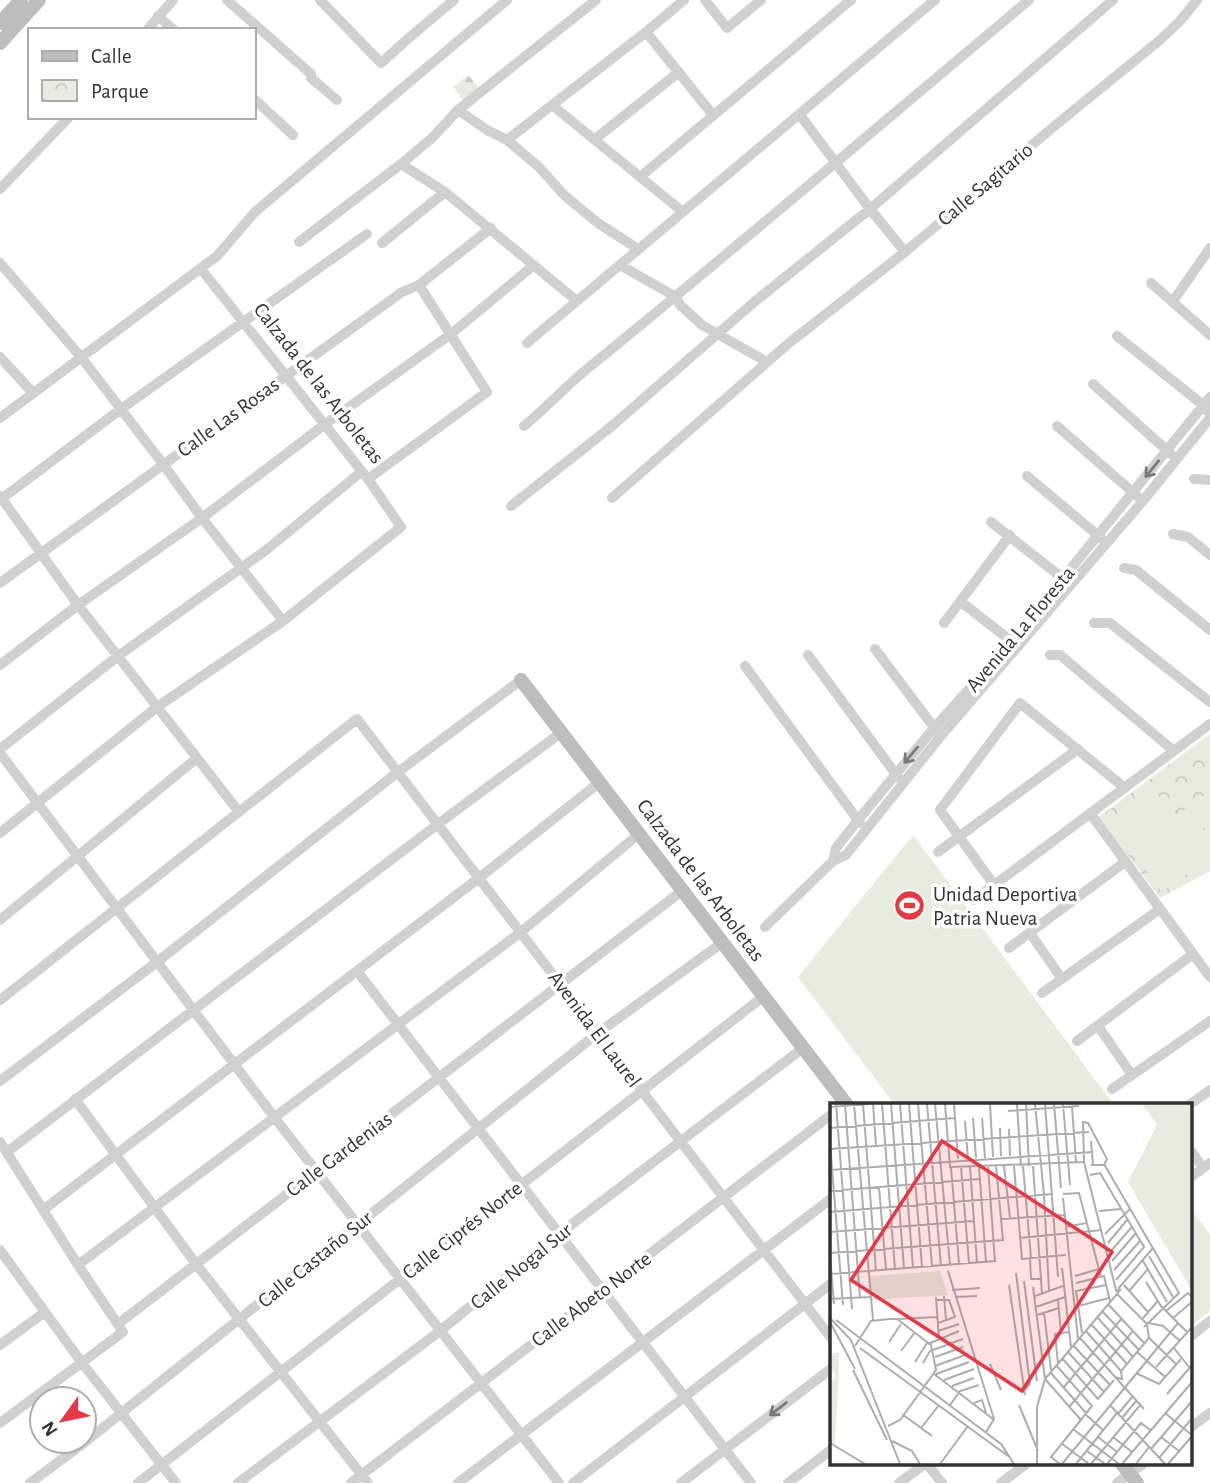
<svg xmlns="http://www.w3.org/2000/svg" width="1210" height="1483" font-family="'Alegreya Sans',sans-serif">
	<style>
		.forest { fill: url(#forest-firs) }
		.park { fill: url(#park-crowns) }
		.pitch { fill: #e6ecdf }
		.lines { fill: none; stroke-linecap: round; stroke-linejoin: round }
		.street { stroke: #d0d0d0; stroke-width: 10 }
		.secondary { stroke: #bdbdbd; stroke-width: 14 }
		.oneway { stroke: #7a7a7a }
		.labels { text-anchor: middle; stroke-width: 7; stroke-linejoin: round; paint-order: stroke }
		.street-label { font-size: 21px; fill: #333; stroke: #fff }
		.poi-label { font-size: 21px; fill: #333; stroke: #fff; text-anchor: start }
		.inset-road { fill: none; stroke: #adadad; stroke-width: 2 }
		.view { fill: #e63946; fill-opacity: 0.15; stroke: #e63946; stroke-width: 3.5 }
		.inset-edge { fill: none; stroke: #333; stroke-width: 3.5 }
	</style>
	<defs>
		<pattern id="forest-firs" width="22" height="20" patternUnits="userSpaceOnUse" patternTransform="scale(1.75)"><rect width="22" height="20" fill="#e6ecdf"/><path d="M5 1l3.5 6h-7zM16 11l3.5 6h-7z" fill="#c6cbc0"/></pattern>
		<pattern id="park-crowns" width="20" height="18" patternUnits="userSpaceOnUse" patternTransform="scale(1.75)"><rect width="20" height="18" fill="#e6ecdf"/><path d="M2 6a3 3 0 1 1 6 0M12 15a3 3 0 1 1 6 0" fill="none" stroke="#c6cbc0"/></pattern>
	</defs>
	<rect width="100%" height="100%" fill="#fff"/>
	<path class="forest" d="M468 75 479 88 464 101 453 87Z"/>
	<path class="park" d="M1210 734V871L1160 898 1099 817Z"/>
	<path class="pitch" d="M1155 791 1206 860 1162 892 1111 823Z
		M1210 791V823L1194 835 1179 814Z
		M913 835 1114 1105H895L798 977Z
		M1191 1209 1210 1234V1311L1191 1326Z"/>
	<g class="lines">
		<path class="street" d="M227 0 311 74V78L337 100
			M320 0 381 63 410 37 454 0
			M705 0 727 28 761 0
			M158 16 174 30
			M147 30 173 0
			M646 32 713 115
			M254 99 293 135
			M552 105 683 212
			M458 110 487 130 507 140 539 167 565 196 598 223 638 249
			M800 115 870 209 905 252
			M595 139 679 72
			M507 140 646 32 684 0
			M401 164 445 192 577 301
			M640 177 851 0
			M0 189 69 117
			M299 242 401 164 432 138 458 110 596 0
			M382 243 445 192
			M0 263 81 357 163 464 202 518 283 621
			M620 265 676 297 680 305 702 325 767 362
			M1151 283 1210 335
			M1173 301 1210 248
			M1117 336 1203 405 1210 414
			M527 343 935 0
			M0 357 33 393
			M1093 384 1171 454
			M0 418 217 256 255 212 507 0
			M524 426C546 408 565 387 587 369 736 248 882 123 1029 0
			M1057 426 1137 496
			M1027 476 1101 538
			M368 479 487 392 419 285
			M1194 479 1210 480
			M0 496 78 605 239 812
			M612 498 789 343 905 252 1057 124 1160 40 1180 21 1197 0
			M0 500 121 409 367 234
			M511 506 612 426 753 303 870 209 1113 0
			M991 522 1065 580
			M1173 534 1188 537 1210 555
			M1124 568 1136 570 1210 630
			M0 583 402 292 419 285 491 228
			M960 601 1015 644
			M944 623 1010 535
			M1094 623H1110L1210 702
			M875 649 936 730
			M808 655 898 777
			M1050 655H1060L1174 751
			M0 665 78 605 202 518 324 425 451 334 534 265
			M745 666 860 823
			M0 749 118 656 265 551 361 472
			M0 753 274 1117 559 1483
			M1090 813 1210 977
			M0 833 157 707 283 621 401 527 368 479 201 269
			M938 852 1078 749
			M833 861 836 848 858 820 934 728 1012 641 1210 397
			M994 885 940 810 1020 703 1125 788
			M974 900 1210 724
			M0 920 197 758
			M765 927 833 861 846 855 940 737 1142 502 1210 418
			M1030 933 1062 979
			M1009 948 1125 862
			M357 971 751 1483
			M1042 993 1160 909
			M0 1000 357 719 832 1339
			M1098 1026 1132 1075
			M1077 1041 1193 954
			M0 1081 157 962 398 772 521 680
			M1112 1089 1210 1021
			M75 1099 196 1264 368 1483
			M1189 1105 1210 1090
			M0 1142 78 1265 123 1332 0 1423
			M1191 1151 1203 1168
			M7 1152 438 824 562 732
			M1191 1177 1210 1163
			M43 1210 479 878 600 782
			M0 1250 82 1363 176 1483
			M78 1265 521 932 639 834
			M118 1324 683 890
			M1191 1336 1210 1321
			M0 1345 45 1312
			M1191 1427 1210 1413
			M927 1464 942 1483
			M30 1483 80 1446 598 1033 723 942
			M138 1483 764 996
			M238 1483 440 1331 559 1234 803 1048
			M351 1483 832 1114
			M458 1483 832 1198
			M573 1483 832 1283
			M681 1483 832 1368
			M788 1483 832 1449
			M899 1483 925 1464
			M1001 1483 1026 1464
			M1117 1483 1143 1464"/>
		<path class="secondary" d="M0 23 21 0
			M0 43 39 0
			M521 680 847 1105
			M1122 1464 1137 1483"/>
	</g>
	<defs><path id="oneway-shaft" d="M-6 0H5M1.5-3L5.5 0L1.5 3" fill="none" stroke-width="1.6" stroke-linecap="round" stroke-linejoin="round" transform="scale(1.75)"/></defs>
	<g class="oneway">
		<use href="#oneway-shaft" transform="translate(1152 469) rotate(129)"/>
		<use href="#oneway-shaft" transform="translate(911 755) rotate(130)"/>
		<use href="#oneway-shaft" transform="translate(778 1409) rotate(142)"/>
	</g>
	<defs>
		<symbol id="stadium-disc" viewBox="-11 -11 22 22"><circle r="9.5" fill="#e63946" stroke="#fff"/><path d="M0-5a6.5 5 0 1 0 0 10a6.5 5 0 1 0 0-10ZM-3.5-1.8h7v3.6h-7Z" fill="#fff"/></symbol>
	</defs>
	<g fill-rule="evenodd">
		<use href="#stadium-disc" x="892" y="888" width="35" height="35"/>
	</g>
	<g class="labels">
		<g class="street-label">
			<text transform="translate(985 184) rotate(-40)" y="7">Calle Sagitario</text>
			<text transform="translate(319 383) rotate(52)" y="7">Calzada de las Arboletas</text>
			<text transform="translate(228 417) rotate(-36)" y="7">Calle Las Rosas</text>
			<text transform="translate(1020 629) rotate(-50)" y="7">Avenida La Floresta</text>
			<text transform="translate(701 880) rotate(53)" y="7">Calzada de las Arboletas</text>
			<text transform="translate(595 1029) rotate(53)" y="7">Avenida El Laurel</text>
			<text transform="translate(339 1154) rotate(-37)" y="7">Calle Gardenias</text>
			<text transform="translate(462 1230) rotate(-38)" y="7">Calle Ciprés Norte</text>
			<text transform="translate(315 1259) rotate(-39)" y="7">Calle Castaño Sur</text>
			<text transform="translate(521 1266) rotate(-39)" y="7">Calle Nogal Sur</text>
			<text transform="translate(591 1299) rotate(-37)" y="7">Calle Abeto Norte</text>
		</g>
		<g class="poi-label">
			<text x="933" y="901">Unidad Deportiva<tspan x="933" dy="24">Patria Nueva</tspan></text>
		</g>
	</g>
	<g transform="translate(830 1103)">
		<rect width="362" height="362" fill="#fff"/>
		<path d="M312 1H362V188L298 79 327 22ZM0 286H8L5 341 0 339Z" fill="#e6ecdf"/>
		<path d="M0 250H9L8 286H0V278L6 275 4 268 0 270Z" fill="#e6ecdf"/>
		<path d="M110 168 118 192 42 197 39 173Z" fill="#e6ecdf"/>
		<path class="inset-road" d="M6 1 22 206M15 1 30 195M24 1 43 217M33 1 46 168M43 1 46 42M52 1 65 166M61 1 74 165M70 1 83 165M79 1 92 164M88 1 102 163M97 1 111 163M105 1 120 162M115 1 120 64 254 59M124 1 128 56M160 1 163 54M187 1 191 63M196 1 199 63M205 1 214 92M215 1 228 174M224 1 231 85M233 1 240 82M0 4 39 1M242 4 246 59M178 8 249 3M143 15 146 55M152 15 155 55M135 18 138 56M0 25 125 15M170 25 171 53M179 26 180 53M261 38 263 62M0 40 13 202M0 46 259 29M274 61 349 190 314 224M261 62H274L277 56 258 20 253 19 254 59 286 187M174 63 180 115M184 63 192 156 236 152M193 63 201 155M203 63 212 191M121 64 129 161M131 64 139 160M140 64 147 160M149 64 156 159M0 67 263 49M260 72 270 70 314 144 286 177M49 84 56 167M0 88 150 76M233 91 249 90 271 174M214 92 219 188M233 95 248 236M269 108 291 106M0 109 223 91M171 116 234 112M235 124 257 120M0 129 144 118M275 131 300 106M190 135 272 127M278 140 297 117M280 149 302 124M0 150 173 137 166 63M0 153 4 201M319 153 343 194M200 156 201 176H211M282 158 306 130M313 158 337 199M232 165 241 244M284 167 310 138M118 168 164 316 156 329M186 170 200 281 193 289M0 171 165 158 158 64M245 173 269 166M194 178 207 278M316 179 331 203 357 229M246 180 274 173 280 198M179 182 195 292M294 182 318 209M203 184 215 276 251 317M288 186 323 145M122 187 150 185M285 188 290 187 287 191 317 221M299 188 318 166M114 193 116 217M205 193 233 183M106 194 109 237M125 194 147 193M0 196 40 194M106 197H119L125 214 108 220M228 197 231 230M278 201 314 240M248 203 279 195M206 204 235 194M272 208 309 247M336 208 358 190 363 195M214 209 221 267M207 212 229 205M267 214 303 254M0 215 21 237 70 361M313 215 328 198M343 215 363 198M68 216 107 214M6 217 171 341 184 361M0 219 25 266M319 220 333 223 349 237M261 221 297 261M108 228 129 221M256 228 291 268M252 230 246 188 276 182M250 235 314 306M319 235 346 261M59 239 71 221M98 241 129 228M243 242 280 282M25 243 41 218 59 216H67L101 242 106 267 70 317 58 323M30 245 178 353M344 245 359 264M71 248 85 229M238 249 274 289M307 249 335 274M105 254 133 244M232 255 268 296 284 277M85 259 97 240M93 260 100 248 133 236M228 260 225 231 239 229M160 261 171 287M226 262 262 303 221 354 230 361M105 263 138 251M326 264 363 223M23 267 57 337M220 269 256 310M306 270 329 281 351 256M104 271 163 316M106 271 139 259M285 274 292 276 291 268 319 235 317 221M114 277 144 266M122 283 144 275M234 284 292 215M337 291 363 261M144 300 152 297 156 310M120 302 130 288 149 282M189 302 208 348M280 302 335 361M239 304 303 228M335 310 363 333M72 311 102 333M255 311 273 327M288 311 303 293M292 315 307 297M91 325 109 302M243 326 289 361M268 334 287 349M283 334 302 349M331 334 349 348M62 338 82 348 90 361M0 340 35 361M231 340 259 361M321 346 363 297M257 348 275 361M329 355 363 314M110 361 138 323M207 361V304L215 276 287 191M232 361 348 220M246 361 287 310M261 361 311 301M277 361 311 320 320 327M292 361 363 278M306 361 319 344M338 361 363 332"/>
		<path class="view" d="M112 38 282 149 192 288 21 177Z"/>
		<rect width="362" height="362" class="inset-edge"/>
	</g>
	<rect x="28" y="28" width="228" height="91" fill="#ffffff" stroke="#adadad" stroke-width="2"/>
	<rect x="42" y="51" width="35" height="10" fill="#bdbdbd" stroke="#adadad" stroke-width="2"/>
	<text x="91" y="63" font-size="21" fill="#333333">Calle</text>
	<rect x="42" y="80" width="35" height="21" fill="url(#park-crowns)" stroke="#adadad" stroke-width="2"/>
	<text x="91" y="98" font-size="21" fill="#333333">Parque</text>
	<g transform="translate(63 1420) rotate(237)"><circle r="33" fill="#ffffff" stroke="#adadad" stroke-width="2"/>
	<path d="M0-5L12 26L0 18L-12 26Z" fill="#e63946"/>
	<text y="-10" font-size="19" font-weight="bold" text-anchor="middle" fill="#333333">N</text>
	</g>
</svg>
